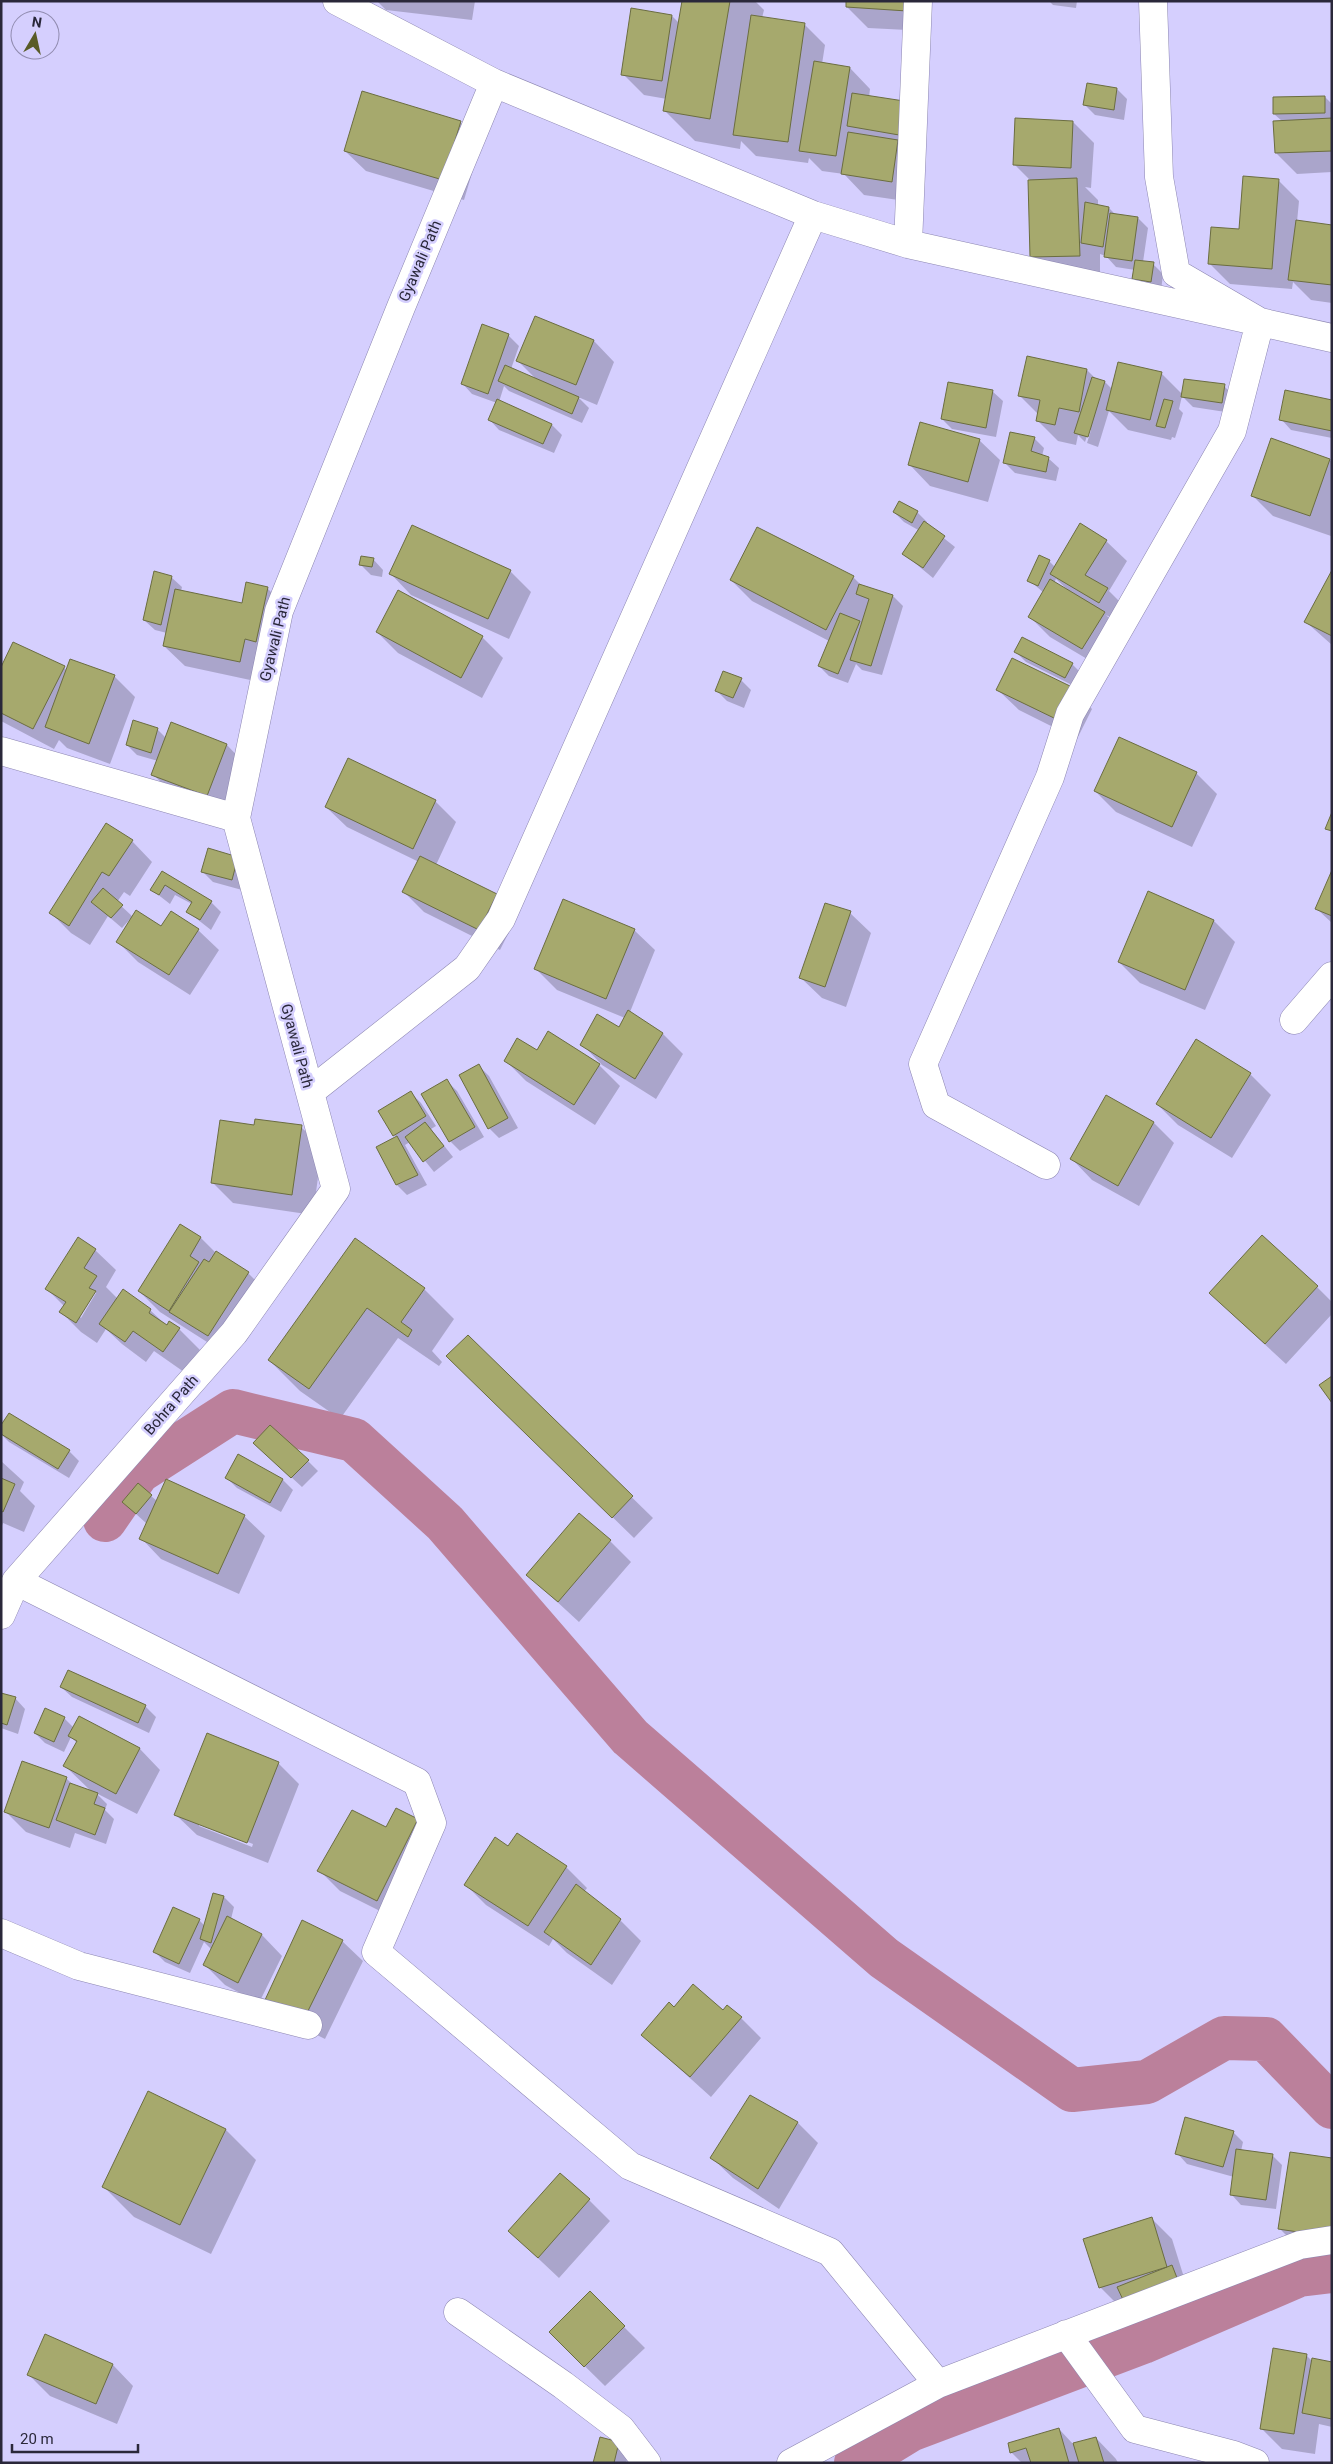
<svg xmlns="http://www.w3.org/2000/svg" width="1333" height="2464" font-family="Roboto,sans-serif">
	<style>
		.shadow { fill: #0003; fill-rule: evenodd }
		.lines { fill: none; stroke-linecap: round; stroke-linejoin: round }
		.canal { stroke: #bb809b; stroke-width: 44 }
		.building { fill: #a6a96d; stroke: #6b6d40 }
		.minor-casing { stroke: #8c86b1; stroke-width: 29 }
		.minor { stroke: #fff; stroke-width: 28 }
		.labels { text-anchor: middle; stroke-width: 5; stroke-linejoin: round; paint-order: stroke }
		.street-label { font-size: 15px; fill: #2a283a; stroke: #d5cffe }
	</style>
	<rect width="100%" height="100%" fill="#d5cffe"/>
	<path class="shadow" d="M377 1H475L472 20 386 10Z
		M683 1H755L764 10 762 18 804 24 825 45 822 64 850 68 870 89 869 97 903 102 912 202 864 195 844 174 822 171 809 158 808 163 756 156 741 141 740 149 695 141 665 111 667 99 644 95 623 74 672 16 680 24Z
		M929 1 927 31 868 28 847 7Z
		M1049 1H1077L1076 8 1053 5Z
		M1117 89 1127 99 1124 120 1095 115 1085 105Z
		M1325 97 1332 104V172L1297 174 1276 153 1282 121 1274 114Z
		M460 122 481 143 464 200 366 171 345 151Z
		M1073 122 1094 143 1091 188 1085 187 1098 200V206L1109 208 1116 215 1138 218 1148 228 1143 262 1153 264 1163 274 1161 291 1144 289 1134 279 1135 270 1116 267 1106 256 1100 254V276L1052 277 1032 256 1031 181 1014 164Z
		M1278 180 1299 201 1297 222 1332 226V303L1311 300 1293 282 1292 289 1230 284 1209 263 1240 231Z
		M536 318 594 341 614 362 597 405 578 397 589 408 582 423 509 391 504 386 499 402 552 425 562 435 554 453 499 430 489 419 497 403 472 394 462 383 483 326 509 336 519 346 511 369 537 380 518 361Z
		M1087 370 1096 379 1105 382 1112 389 1161 373 1183 395 1224 386 1234 396 1232 413 1193 407 1182 396 1179 409 1183 413 1175 438 1172 437 1171 440 1128 430 1109 411 1098 447 1087 443 1091 430H1089L1085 442 1078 435 1076 445 1058 441 1037 420 1038 414 1020 396Z
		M992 391 1003 401 996 437 952 429 942 419Z
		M1332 402V438L1291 430 1281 419Z
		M1034 438 1044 448 1042 456 1048 458 1059 468 1056 481 1015 473 1005 463Z
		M979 440 1000 460 988 502 930 486 910 465Z
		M1330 460 1332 462 1331 536 1273 516 1252 495Z
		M894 512H917L927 522 926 524 955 547 933 578 904 554 920 531 904 522Z
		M1106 541 1127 561 1109 591 1128 610 1120 622 1106 615 1125 634 1104 669 1050 637 1030 617 1044 593 1029 580 1049 561 1055 567ZM1056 579 1069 591 1054 583Z
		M373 559 383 570 382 577 371 575 361 565Z
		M510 571 531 592 509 639 411 595 391 574Z
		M1332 573V645L1306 622Z
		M171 577 182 587 181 591 243 604 267 588 288 609 260 682 185 666 164 646 167 633 155 630 144 620Z
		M853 577 863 587 893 596 903 606 882 675 862 670 856 664 848 683 829 676 819 666 829 641 752 601 731 580Z
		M377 632 482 637 503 658 482 698 398 653Z
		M1016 652 1072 664 1082 674 1076 687 1026 662Z
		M64 667 67 671 114 676 135 697 110 764 67 748 59 740 54 749 1 721V669Z
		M741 680 751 690 744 708 727 701 717 691Z
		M1071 688 1092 709 1077 739 1019 710 998 690Z
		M134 722 158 730 166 738 172 724 227 745 247 766 227 816 173 795 153 774 158 761 137 755 127 745Z
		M1196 773 1217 794 1192 847 1116 812 1095 791Z
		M435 801 456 822 436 865 496 895 517 916 500 950 424 912 404 892 419 862 347 827 326 807Z
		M132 841 152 862 130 896 124 892 117 902 133 917 161 928 198 930 219 950 190 995 138 962 117 941 131 918 122 928 108 916 90 945 71 933 50 912Z
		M238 858 242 890 213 882 203 872Z
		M163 872 211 902 221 912 211 930 188 912 192 904 175 895 170 904 152 890Z
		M1332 873V923L1317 909Z
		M1148 893 1214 921 1235 942 1205 1010 1140 983 1119 962Z
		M850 913 871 933 846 1007 822 998 801 978Z
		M634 930 655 950 630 1012 663 1034 683 1054 656 1099 602 1065 582 1044 620 1029 625 1018 557 990 536 969Z
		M548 1033 599 1065 620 1086 595 1125 526 1081 506 1061 538 1052Z
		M1197 1041 1250 1074 1271 1095 1232 1158 1178 1125 1157 1104Z
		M479 1066 489 1076 518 1128 499 1138 489 1128Z
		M447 1081 457 1091 484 1137 460 1151 450 1141Z
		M411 1093 421 1103 436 1126 431 1129 453 1157 434 1172 410 1142 405 1145 427 1185 407 1195 397 1185 378 1148 397 1137 394 1135Z
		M1154 1123 1174 1143 1139 1206 1092 1180 1072 1159Z
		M301 1127 322 1147 313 1215 233 1203 212 1182Z
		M180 1225 201 1238 216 1253 248 1273 269 1294 229 1356 160 1312 139 1291Z
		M355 1240 424 1289 454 1319 432 1351 442 1362 439 1366 398 1338 340 1419 300 1391 269 1360Z
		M95 1250 116 1270 106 1287 118 1299 150 1310 167 1326 170 1323 179 1329 200 1350 184 1372 154 1351 146 1362 122 1344 106 1329 97 1343 81 1332 61 1312 64 1306 47 1289ZM94 1291 96 1293 81 1318 79 1316Z
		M1317 1287 1332 1302V1314L1286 1364 1232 1314Z
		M468 1337 653 1518 634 1538 468 1377Z
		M1 1427 69 1451 79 1461 69 1478 9 1442 1 1434Z
		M265 1453 308 1461 318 1471 302 1487Z
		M238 1455 283 1480 293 1490 281 1512 237 1488 226 1477Z
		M1 1461 24 1482 20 1491 35 1506 24 1532 3 1523 1 1528Z
		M138 1485 157 1501 244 1516 265 1536 239 1594 161 1559 141 1538 147 1524 123 1502Z
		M610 1541 631 1562 579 1622 528 1575Z
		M61 1687 145 1706 156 1717 149 1733 72 1697Z
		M1 1695 15 1698 25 1709 18 1734 1 1728Z
		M64 1718 74 1728 80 1718 140 1749 160 1770 137 1814 96 1793 107 1804 105 1810 114 1819 106 1844 75 1833 70 1848 26 1832 5 1811 66 1778 74 1786 92 1792 65 1766 77 1743 71 1737 64 1752 45 1743 35 1733Z
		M208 1735 279 1764 299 1784 268 1863 197 1835 176 1815ZM199 1823 253 1844 252 1847 199 1826Z
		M418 1820 398 1920 340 1891 319 1870 386 1829Z
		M509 1848 566 1867 587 1888 584 1892 620 1920 641 1941 612 1985 567 1953 553 1939 549 1946 486 1905 466 1885Z
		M214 1894 224 1897 234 1907 231 1919 262 1935 282 1956 259 2003 225 1985 204 1964 212 1950 204 1942 190 1973 165 1962 154 1951 199 1920 205 1926Z
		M342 1941 363 1961 325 2039 287 2020Z
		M674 2008 723 2011 741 2018 761 2038 711 2097 642 2035Z
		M148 2093 226 2130 256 2160 211 2254 134 2217 104 2187Z
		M798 2123 818 2143 779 2209 733 2178 712 2158Z
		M1233 2132 1243 2142 1241 2151 1272 2155 1282 2165 1276 2209 1241 2205 1231 2194 1234 2177 1187 2164 1177 2153Z
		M1291 2154 1300 2249 1279 2228Z
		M589 2200 610 2221 559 2278 509 2231Z
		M1151 2218 1172 2239 1187 2287 1121 2308 1101 2288 1085 2239Z
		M590 2293 645 2348 605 2386 550 2332Z
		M1306 2355 1312 2361 1332 2363V2427L1319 2424 1315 2454 1282 2449 1261 2428Z
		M113 2365 133 2386 117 2424 50 2396 29 2375Z
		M1059 2429 1073 2444 1096 2438 1116 2459 1118 2463H1022L1011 2452Z
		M618 2443 629 2453 626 2463H595Z"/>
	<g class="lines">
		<path class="canal" d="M105 1520 138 1472 233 1411 354 1440 445 1523 630 1737 884 1958 1072 2090 1147 2082 1224 2038 1266 2039 1332 2107
			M856 2463 910 2430 1143 2342 1299 2275 1332 2271"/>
	</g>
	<path class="building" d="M682 1H730L710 119 663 111Z
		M846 1H907V11L846 7Z
		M631 8 672 15 662 81 621 75Z
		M751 15 805 23 788 142 733 135Z
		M814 61 850 67 836 156 799 151Z
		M1087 83 1117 88 1114 110 1083 105Z
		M362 91 461 121 443 180 344 151Z
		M852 93 904 101 899 135 847 126Z
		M1325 96V113L1273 114V97Z
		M1015 118 1073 121 1071 168 1013 165Z
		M1332 118V151L1275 153 1273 121Z
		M848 132 898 140 892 182 841 174Z
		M1243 176 1279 179 1272 269 1208 264 1211 227 1239 229Z
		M1077 178 1080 256 1030 257 1028 180Z
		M1085 202 1109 207 1103 247 1081 243Z
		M1110 213 1138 217 1132 261 1104 257Z
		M1296 220 1332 225V285L1288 280Z
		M1135 260 1154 262 1151 282 1132 279Z
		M535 316 594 340 576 385 516 361Z
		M482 324 509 334 488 394 461 384Z
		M1027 356 1087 369 1079 412 1059 408 1055 425 1036 421 1040 400 1018 396Z
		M1118 362 1162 372 1150 420 1106 410Z
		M505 365 579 397 572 414 498 381Z
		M1092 377 1105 381 1088 437 1074 433Z
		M1184 379 1225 384 1222 403 1181 397Z
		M948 382 993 390 986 428 941 419Z
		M1285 390 1332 400V431L1279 420Z
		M497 399 552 424 543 444 488 420Z
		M1164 399 1173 401 1165 428 1156 426Z
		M920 422 980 439 968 482 908 465Z
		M1010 432 1035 437 1031 451 1049 457 1046 472 1003 463Z
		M1271 438 1330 459 1310 516 1251 496Z
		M899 501 918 511 912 523 893 512Z
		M924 521 945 536 923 568 902 554Z
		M1080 523 1107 540 1085 575 1108 588 1099 603 1050 574Z
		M412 525 511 570 488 619 389 574Z
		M757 527 854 576 826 630 730 580Z
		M1039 555 1050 560 1038 586 1027 581Z
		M361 556 374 558 372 567 359 565Z
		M1332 570V636L1304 622Z
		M154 571 172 576 161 625 143 620Z
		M1050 579 1105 612 1082 649 1028 617Z
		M246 582 268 587 256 642 245 639 240 662 163 646 175 589 242 603Z
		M859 584 893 595 871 666 850 660 869 599 856 594Z
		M398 590 483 636 461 678 376 632Z
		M840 613 860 621 838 674 818 666Z
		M1022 637 1073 663 1065 678 1014 652Z
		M13 642 65 666 33 729 1 713V667Z
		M1012 658 1072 687 1056 719 996 690Z
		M70 659 115 675 89 744 45 727Z
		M723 671 742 678 733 698 715 691Z
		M133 720 158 728 151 753 126 745Z
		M171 722 227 744 207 796 151 775Z
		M1119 737 1197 772 1172 827 1094 791Z
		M348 758 436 800 413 849 325 807Z
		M1332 812V831L1325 829Z
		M106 823 133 840 109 876 102 872 69 926 49 913Z
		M208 848 238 857 232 880 201 872Z
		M420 856 497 894 479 930 402 892Z
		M1332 870V916L1315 909Z
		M162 871 212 901 200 920 186 912 192 902 165 885 159 895 150 890Z
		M103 888 123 905 111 918 91 902Z
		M1148 891 1214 920 1185 990 1118 962Z
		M563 899 635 929 606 999 534 969Z
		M825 903 851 911 825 987 799 978Z
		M136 910 161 926 171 911 199 929 169 975 116 942Z
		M628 1010 663 1033 635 1079 580 1045 597 1014 619 1027Z
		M548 1031 600 1064 574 1105 504 1061 517 1038 537 1050Z
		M1196 1039 1251 1073 1211 1138 1156 1104Z
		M479 1064 508 1118 488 1129 459 1075Z
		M447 1079 475 1127 449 1142 421 1094Z
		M411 1091 426 1116 393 1136 378 1111Z
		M1106 1095 1154 1122 1118 1186 1070 1159Z
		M255 1119 302 1125 292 1195 211 1183 220 1120 254 1125Z
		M425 1122 444 1146 423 1162 405 1137Z
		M397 1136 418 1175 396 1185 376 1147Z
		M180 1224 201 1237 190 1256 199 1262 169 1311 138 1291Z
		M1262 1235 1318 1286 1265 1344 1209 1293Z
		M78 1237 96 1249 84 1268 97 1276 89 1288 96 1291 76 1323 59 1312 66 1302 45 1289Z
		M355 1238 425 1288 401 1322 412 1330 408 1337 367 1308 309 1389 268 1360Z
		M216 1251 249 1272 208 1336 169 1312 204 1259 209 1262Z
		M123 1289 151 1309 149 1313 167 1325 169 1321 180 1328 163 1352 133 1331 125 1342 99 1324Z
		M468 1335 633 1496 612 1518 446 1356Z
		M1332 1376V1403L1319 1385Z
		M9 1413 70 1450 58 1469 1 1434V1425Z
		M270 1425 309 1460 291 1478 253 1443Z
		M238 1454 283 1479 270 1503 225 1478Z
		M1 1478 15 1484 3 1512 1 1511Z
		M166 1479 245 1515 218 1574 139 1539Z
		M138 1483 152 1495 136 1514 122 1502Z
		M579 1513 611 1540 558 1602 526 1575Z
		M68 1670 146 1705 138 1723 60 1687Z
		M1 1693 16 1697 7 1725 1 1723Z
		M45 1708 65 1717 54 1742 34 1733Z
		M79 1716 140 1748 116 1794 63 1766 77 1741 68 1736Z
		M207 1733 279 1762 247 1843 174 1815Z
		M22 1761 67 1777 49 1828 4 1812Z
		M70 1783 98 1793 94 1804 105 1808 95 1835 56 1820Z
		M396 1808 418 1819 377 1901 317 1871 352 1810 386 1827Z
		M517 1833 567 1866 528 1926 464 1885 495 1837 508 1846Z
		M576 1884 621 1919 591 1965 544 1932Z
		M213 1893 224 1896 211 1943 200 1939Z
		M173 1907 200 1919 179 1964 153 1952Z
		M227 1916 262 1934 238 1983 203 1965Z
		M302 1920 343 1940 304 2019 265 2000Z
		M693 1984 723 2010 727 2005 742 2017 690 2077 641 2035 669 2002 674 2007Z
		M148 2091 226 2129 180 2225 102 2187Z
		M750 2095 798 2122 758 2189 710 2158Z
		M1185 2117 1234 2131 1223 2167 1175 2154Z
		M1236 2149 1273 2154 1266 2200 1230 2195Z
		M1290 2152 1332 2158V2237L1278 2229Z
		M560 2173 590 2199 538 2258 508 2231Z
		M1152 2217 1167 2267 1099 2288 1083 2239Z
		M1172 2265 1179 2283 1125 2304 1117 2287Z
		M590 2291 625 2326 584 2367 549 2332Z
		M45 2334 113 2364 96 2404 27 2375Z
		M1273 2348 1307 2354 1294 2434 1260 2429Z
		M1312 2358 1332 2362V2419L1302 2413Z
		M1059 2428 1069 2463H1031L1026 2448 1010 2453 1008 2443Z
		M600 2437 619 2442 614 2463H593Z
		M1096 2437 1104 2463H1079L1073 2443Z"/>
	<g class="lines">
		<defs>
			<path id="minor" d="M337 1 494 83 813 215 908 244 1332 338
				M908 244 918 1
				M1 751 236 818
				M1294 1020 1332 976
				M310 1092 467 968 501 919 813 215
				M1046 1165 936 1105 923 1064 1050 777 1070 714 1232 431 1260 322 1176 273 1159 177 1153 1
				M16 1581 417 1782 432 1823 376 1952 630 2166 830 2252 938 2384 1300 2245 1332 2240
				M1 1615 16 1581 234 1333 336 1189 236 818 279 611 401 307 494 83
				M1 1933 79 1966 308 2025
				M458 2312 563 2385 621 2429 647 2463
				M1066 2334 1135 2429 1234 2455 1255 2463
				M791 2463 938 2384"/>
		</defs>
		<use href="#minor" class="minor-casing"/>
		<use href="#minor" class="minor"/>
	</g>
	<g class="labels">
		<g class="street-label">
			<text transform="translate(420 261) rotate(-67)" y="5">Gyawali Path</text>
			<text transform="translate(275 639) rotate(-76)" y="5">Gyawali Path</text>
			<text transform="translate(297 1046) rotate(75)" y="5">Gyawali Path</text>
			<text transform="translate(171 1405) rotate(-49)" y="5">Bohra Path</text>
		</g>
	</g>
	<rect width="1333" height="2464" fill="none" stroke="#2a283a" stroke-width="5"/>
	<g transform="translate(35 35) rotate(9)"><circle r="24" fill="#d5cffe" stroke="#918cb0"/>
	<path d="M0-4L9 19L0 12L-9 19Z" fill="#595b28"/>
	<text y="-8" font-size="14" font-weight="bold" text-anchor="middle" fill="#2a283a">N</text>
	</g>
	<path d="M12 2444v8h126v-8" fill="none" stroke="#2a283a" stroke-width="2.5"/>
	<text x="20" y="2444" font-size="15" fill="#2a283a" stroke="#d5cffe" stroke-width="4" paint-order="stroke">20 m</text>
</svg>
